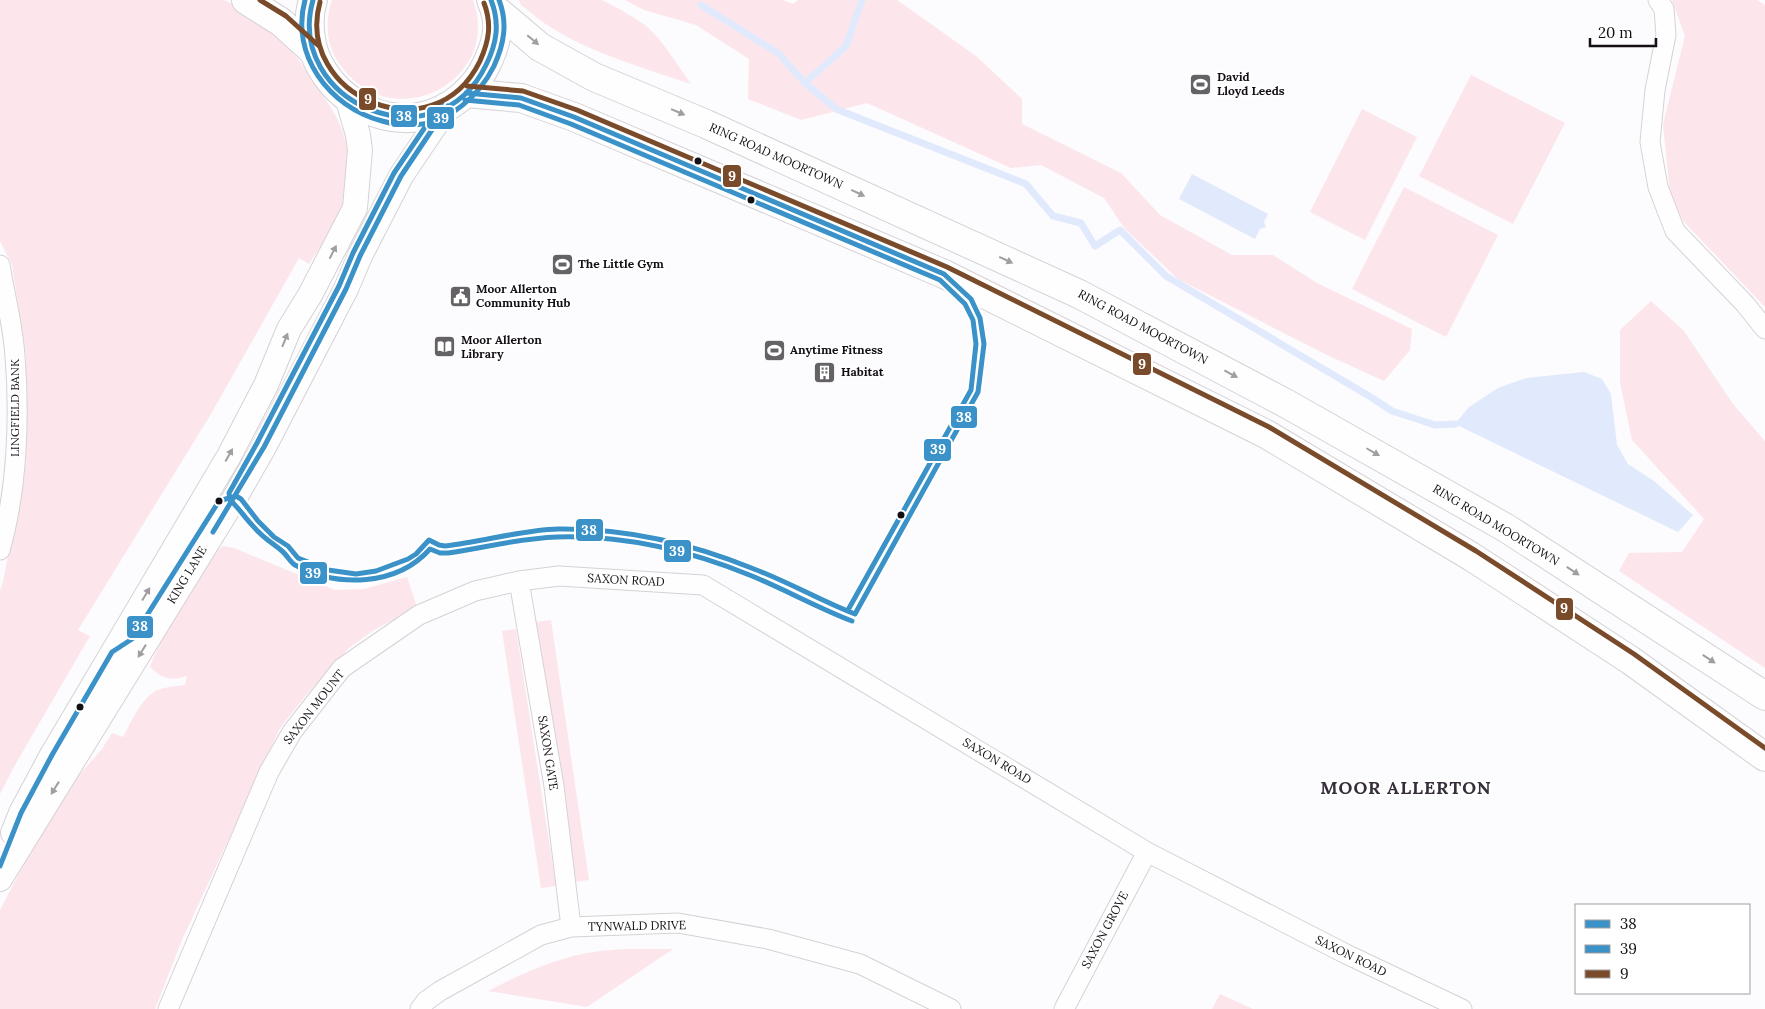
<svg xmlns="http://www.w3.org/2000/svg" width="1765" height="1009" font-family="Lora,serif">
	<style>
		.green { fill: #fce6eb }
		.water { fill: #e1eafc }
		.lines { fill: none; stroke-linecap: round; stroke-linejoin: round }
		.stream { stroke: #e1eafc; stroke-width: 7 }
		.minor-casing { stroke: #d5d2d6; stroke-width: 21 }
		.tertiary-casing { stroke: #d5d2d6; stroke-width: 26 }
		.trunk-casing { stroke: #d5d2d6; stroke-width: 30 }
		.minor { stroke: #fffeff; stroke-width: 19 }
		.tertiary { stroke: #fffeff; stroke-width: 24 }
		.trunk { stroke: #fffeff; stroke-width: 28 }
		.bus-1-casing { stroke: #fff; stroke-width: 9 }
		.bus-2-casing { stroke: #fff; stroke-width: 9 }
		.bus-3-casing { stroke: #fff; stroke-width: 9 }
		.bus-1 { stroke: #3a92c8; stroke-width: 5 }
		.bus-2 { stroke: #3a92c8; stroke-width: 5 }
		.bus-3 { stroke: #7a4b2a; stroke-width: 5 }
		.oneway { fill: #a19ea1 }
		.bus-dot { fill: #130f15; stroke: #fff; stroke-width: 2 }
		.labels { text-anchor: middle; stroke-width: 4; stroke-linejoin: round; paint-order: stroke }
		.poi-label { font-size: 12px; font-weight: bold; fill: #130f15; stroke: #fff; text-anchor: start }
		.street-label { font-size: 12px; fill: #130f15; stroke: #fff }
		.district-label { font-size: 18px; font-weight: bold; letter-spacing: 1px; fill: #372e3c; stroke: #fff }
		.line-badge { stroke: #fff; stroke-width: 2 }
		.badge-label { font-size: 14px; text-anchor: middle; font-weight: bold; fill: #fff }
	</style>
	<rect width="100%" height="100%" fill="#fcfbfd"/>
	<path class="green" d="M0 0H224C236 6 250 12 261 20 285 38 302 64 319 90 328 103 338 117 343 133 349 151 352 171 348 190 342 217 324 241 309 264L299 258 211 414 78 630 90 636 15 765 0 794V590L3 582 26 463V355L12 265 0 241Z
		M332 0H473C503 80 391 141 338 62 326 44 325 20 332 0Z
		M519 0H602C616 7 632 16 645 25 662 39 678 66 691 84 647 69 591 53 552 28 541 22 531 12 521 5Z
		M625 0H783L793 4 798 0H897L976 56 1022 99V124L1121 173 1160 215 1232 255H1273L1317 283 1412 329 1410 350 1384 381 1325 354 1178 279 1125 229 1104 198 1041 165 1011 168 867 103 801 120 748 99 749 59 696 25 644 10Z
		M1672 0H1757L1765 5V307L1683 221 1670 193 1663 124 1685 36Z
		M1471 75 1565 123 1513 224 1419 176Z
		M1362 109 1417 137 1365 240 1310 212Z
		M1404 187 1498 235 1446 337 1352 289Z
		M1651 301 1684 331 1733 404 1765 441V668L1619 571 1629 553 1682 552 1704 519 1632 440 1620 383V330Z
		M223 546 234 548 335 590 364 589 407 577 417 607 374 630 349 648 307 694 280 728 182 940 155 1009H0V910L51 812 73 782 102 749 112 733 123 737C131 723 142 696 158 690 166 687 176 686 185 685L187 676C170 681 163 679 150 667 164 632 194 567 223 546Z
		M551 620 589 880 575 882 536 622Z
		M516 629 556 886 541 888 502 631Z
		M626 949H673L587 1007 488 991C521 974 558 957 594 952 605 950 615 950 626 949Z
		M1220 994 1253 1009H1212Z"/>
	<path class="water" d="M1192 174 1268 214 1264 222 1266 227 1260 229 1255 239 1179 199Z
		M1584 372 1602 379 1611 394 1617 445 1628 464 1654 481 1693 515 1678 532 1455 424 1469 407 1498 388 1526 378Z"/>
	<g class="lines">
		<path class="stream" d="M862 0 846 46 805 83 836 109 1026 184 1053 216 1081 223 1095 246 1120 230 1166 276 1369 396 1392 411 1435 425 1455 424
			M701 5 778 53 805 83"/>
		<defs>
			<path id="minor" d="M1658 0 1664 9 1666 35 1655 90 1650 142 1658 187 1675 231 1745 304 1765 329
				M0 265C5 295 13 326 15 356 20 418 17 491 0 550
				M519 581 554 786 571 927
				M168 1009 269 772 292 732 342 668 419 615 475 591 519 581 559 576 703 585 1147 852 1346 954 1462 1009
				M420 1009 426 1001 440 991 541 935 571 927 678 923 768 939 860 964 951 1009
				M1064 1009 1147 852"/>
			<path id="tertiary" d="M13 833 21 813 52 755 229 456 266 385 289 329 310 295 355 208 360 150 358 135 348 100
				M0 879 236 496 264 447 346 289 360 256 401 176 448 106"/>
			<path id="trunk" d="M246 0 281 22 314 52
				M313 0C308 15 309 30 312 45 323 90 372 125 419 117 451 111 477 88 489 59 498 38 501 22 491 0
				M495 9 540 47 594 77 706 124 1079 294 1287 404 1506 528 1765 696
				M466 93 521 98 574 117 944 274 1266 434 1472 557 1630 660 1765 757"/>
		</defs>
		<use href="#minor" class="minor-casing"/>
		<use href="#tertiary" class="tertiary-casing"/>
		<use href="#trunk" class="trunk-casing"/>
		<use href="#minor" class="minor"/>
		<use href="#tertiary" class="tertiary"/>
		<use href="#trunk" class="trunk"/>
		<defs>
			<path id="bus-1" d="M313 0C284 102 436 168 486 65 497 43 500 23 491 0
				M466 93 521 98 574 117 944 274 971 299 980 318 984 344 978 392 855 614
				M213 532 264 447 346 289 360 256 401 176 448 106
				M0 866 21 813 52 755 112 652 132 639 219 501 236 496 241 499 258 521 274 537 288 546 298 558 328 570 356 574 376 571 408 559 416 554 429 540 439 545 445 546C483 542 520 530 558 529 625 528 693 544 754 569 789 582 821 601 855 614"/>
			<path id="bus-2" d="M305 0C290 55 329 107 382 121 393 124 404 126 415 125 450 122 479 96 494 66 504 44 508 23 499 0
				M465 100 519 105 571 124 940 280 965 304 973 320 976 344 971 390 848 610
				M442 102 394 173 353 253 339 286 257 443 229 493 230 500C239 508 245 518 253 526 262 537 271 542 282 551 287 555 290 562 295 565 338 588 397 586 430 549L440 553H448C484 548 520 538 557 537 623 535 691 551 752 576 786 590 818 608 852 621"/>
			<path id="bus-3" d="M260 0 286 16 319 46
				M320 2C294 95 433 157 480 61 489 41 492 24 484 3
				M467 86 523 91 577 110 947 267 1269 427 1476 551 1634 654 1765 748"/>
		</defs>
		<use href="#bus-1" class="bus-1-casing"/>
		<use href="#bus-2" class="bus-2-casing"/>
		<use href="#bus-3" class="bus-3-casing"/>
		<use href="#bus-1" class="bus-1"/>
		<use href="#bus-2" class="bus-2"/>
		<use href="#bus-3" class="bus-3"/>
	</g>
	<defs><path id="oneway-solid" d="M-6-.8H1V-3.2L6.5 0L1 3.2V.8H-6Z" transform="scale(1.25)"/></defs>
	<g class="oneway">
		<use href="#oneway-solid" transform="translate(533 40) rotate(40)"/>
		<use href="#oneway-solid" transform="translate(678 112) rotate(23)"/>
		<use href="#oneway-solid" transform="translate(858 193) rotate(25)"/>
		<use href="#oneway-solid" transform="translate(333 252) rotate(-63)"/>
		<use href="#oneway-solid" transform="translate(1006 260) rotate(25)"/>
		<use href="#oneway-solid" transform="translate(285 340) rotate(-68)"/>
		<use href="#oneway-solid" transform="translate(1231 374) rotate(28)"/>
		<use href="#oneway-solid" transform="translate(1373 452) rotate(30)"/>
		<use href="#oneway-solid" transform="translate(229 455) rotate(-61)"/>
		<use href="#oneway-solid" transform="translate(1573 571) rotate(33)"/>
		<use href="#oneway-solid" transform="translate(146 594) rotate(-59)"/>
		<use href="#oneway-solid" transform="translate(142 651) rotate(122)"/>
		<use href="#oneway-solid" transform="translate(1709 659) rotate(33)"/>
		<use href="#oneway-solid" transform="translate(55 788) rotate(122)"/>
	</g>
	<defs>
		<symbol id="stadium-square" viewBox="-11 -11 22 22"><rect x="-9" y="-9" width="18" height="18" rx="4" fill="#656266" stroke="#fff"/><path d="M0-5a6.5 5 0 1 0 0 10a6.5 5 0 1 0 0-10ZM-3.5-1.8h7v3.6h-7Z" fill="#fff"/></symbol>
		<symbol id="civic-square" viewBox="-11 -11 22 22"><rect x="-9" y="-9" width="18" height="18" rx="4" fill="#656266" stroke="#fff"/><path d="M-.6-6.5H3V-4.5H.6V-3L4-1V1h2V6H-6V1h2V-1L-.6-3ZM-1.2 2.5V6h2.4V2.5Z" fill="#fff"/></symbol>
		<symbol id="library-square" viewBox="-11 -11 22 22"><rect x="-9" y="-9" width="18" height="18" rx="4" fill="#656266" stroke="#fff"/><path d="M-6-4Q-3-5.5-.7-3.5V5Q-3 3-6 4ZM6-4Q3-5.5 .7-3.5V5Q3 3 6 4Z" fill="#fff"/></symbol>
		<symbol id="building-square" viewBox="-11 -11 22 22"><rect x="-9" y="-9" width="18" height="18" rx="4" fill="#656266" stroke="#fff"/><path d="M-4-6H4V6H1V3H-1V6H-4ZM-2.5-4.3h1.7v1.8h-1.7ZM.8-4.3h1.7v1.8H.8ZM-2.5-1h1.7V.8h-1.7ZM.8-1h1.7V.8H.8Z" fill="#fff"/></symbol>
	</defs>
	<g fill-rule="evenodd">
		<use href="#stadium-square" x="1188" y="72" width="25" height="25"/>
		<use href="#stadium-square" x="550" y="252" width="25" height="25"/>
		<use href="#civic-square" x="448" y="284" width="25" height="25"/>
		<use href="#library-square" x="432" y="334" width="25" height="25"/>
		<use href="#stadium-square" x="762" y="338" width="25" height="25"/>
		<use href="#building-square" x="812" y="360" width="25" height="25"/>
	</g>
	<g class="bus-dot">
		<circle cx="698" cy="161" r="4.5"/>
		<circle cx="751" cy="200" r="4.5"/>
		<circle cx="219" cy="501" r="4.5"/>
		<circle cx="901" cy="515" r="4.5"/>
		<circle cx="80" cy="707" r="4.5"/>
	</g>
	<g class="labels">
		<g class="poi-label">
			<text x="1217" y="81">David<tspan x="1217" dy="14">Lloyd Leeds</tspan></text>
			<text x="578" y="268">The Little Gym</text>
			<text x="476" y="293">Moor Allerton<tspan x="476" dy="14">Community Hub</tspan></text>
			<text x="461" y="344">Moor Allerton<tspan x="461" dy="14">Library</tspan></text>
			<text x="790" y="354">Anytime Fitness</text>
			<text x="841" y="376">Habitat</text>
		</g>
		<g class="street-label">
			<text transform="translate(776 156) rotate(24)" y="4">RING ROAD MOORTOWN</text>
			<text transform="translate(1143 327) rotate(28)" y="4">RING ROAD MOORTOWN</text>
			<text transform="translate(15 408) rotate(-90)" y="4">LINGFIELD BANK</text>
			<text transform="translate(1496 525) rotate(31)" y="4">RING ROAD MOORTOWN</text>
			<text transform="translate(187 575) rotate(-59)" y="4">KING LANE</text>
			<text transform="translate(626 580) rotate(3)" y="4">SAXON ROAD</text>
			<text transform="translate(314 707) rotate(-52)" y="4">SAXON MOUNT</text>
			<text transform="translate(548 753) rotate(81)" y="4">SAXON GATE</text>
			<text transform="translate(997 761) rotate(31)" y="4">SAXON ROAD</text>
			<text transform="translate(637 926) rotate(-1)" y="4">TYNWALD DRIVE</text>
			<text transform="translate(1105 930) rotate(-62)" y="4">SAXON GROVE</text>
			<text transform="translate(1351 956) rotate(26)" y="4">SAXON ROAD</text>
		</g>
		<g class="district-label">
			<text x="1406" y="794">MOOR ALLERTON</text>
		</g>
	</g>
	<g class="line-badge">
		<rect x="358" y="87" width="19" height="24" rx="5" fill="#7a4b2a"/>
		<rect x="390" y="104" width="28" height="24" rx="5" fill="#3a92c8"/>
		<rect x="426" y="106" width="29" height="24" rx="5" fill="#3a92c8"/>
		<rect x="722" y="164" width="20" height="24" rx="5" fill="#7a4b2a"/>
		<rect x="1132" y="352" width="20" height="24" rx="5" fill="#7a4b2a"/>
		<rect x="950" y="405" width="28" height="24" rx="5" fill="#3a92c8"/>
		<rect x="923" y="438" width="29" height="24" rx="5" fill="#3a92c8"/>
		<rect x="575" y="518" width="29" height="24" rx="5" fill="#3a92c8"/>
		<rect x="663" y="539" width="29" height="24" rx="5" fill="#3a92c8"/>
		<rect x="299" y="561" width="29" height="24" rx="5" fill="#3a92c8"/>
		<rect x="1555" y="597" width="19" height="24" rx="5" fill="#7a4b2a"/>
		<rect x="126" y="615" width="28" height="24" rx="5" fill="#3a92c8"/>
	</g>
	<g class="badge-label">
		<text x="368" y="104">9</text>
		<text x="404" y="121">38</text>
		<text x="441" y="123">39</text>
		<text x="732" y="181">9</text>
		<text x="1142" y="369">9</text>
		<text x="964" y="422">38</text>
		<text x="938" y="454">39</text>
		<text x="589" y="535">38</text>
		<text x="677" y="556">39</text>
		<text x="313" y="578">39</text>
		<text x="1564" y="613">9</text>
		<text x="140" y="631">38</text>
	</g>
	<rect x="1575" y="904" width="175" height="90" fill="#ffffff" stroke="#a19fa1"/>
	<rect x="1585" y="920" width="25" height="8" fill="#3a92c8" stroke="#a19fa1"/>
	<text x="1620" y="929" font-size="15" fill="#130f15">38</text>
	<rect x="1585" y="945" width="25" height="8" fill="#3a92c8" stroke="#a19fa1"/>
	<text x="1620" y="954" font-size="15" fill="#130f15">39</text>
	<rect x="1585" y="970" width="25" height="8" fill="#7a4b2a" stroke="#a19fa1"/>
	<text x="1620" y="979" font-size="15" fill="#130f15">9</text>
	<path d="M1590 38v8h66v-8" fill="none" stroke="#130f15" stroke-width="2.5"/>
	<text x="1598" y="38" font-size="15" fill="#130f15" stroke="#ffffff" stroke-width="4" paint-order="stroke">20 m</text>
</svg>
